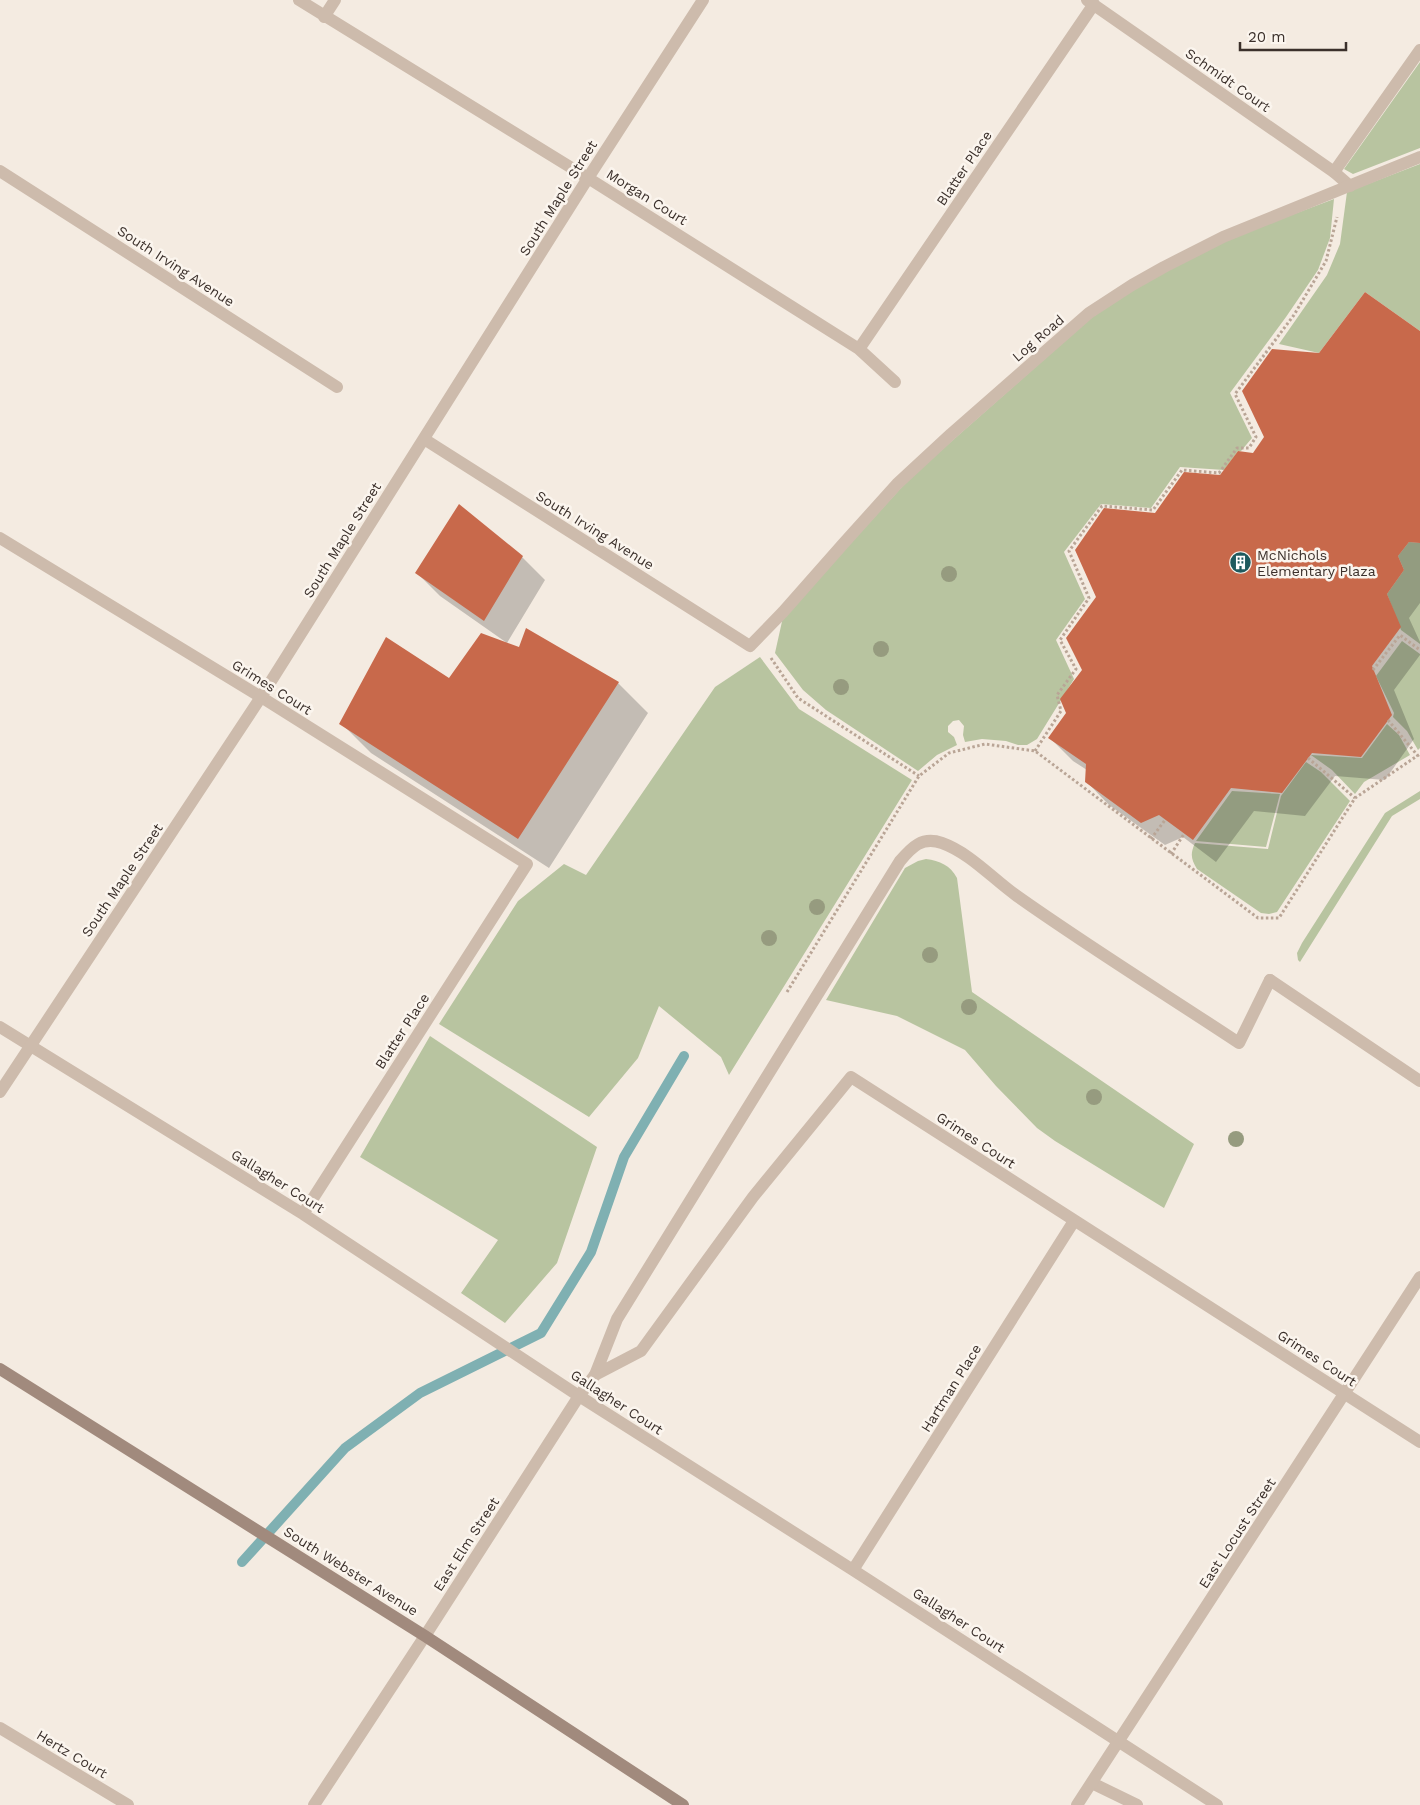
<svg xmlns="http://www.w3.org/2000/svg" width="1420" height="1805" font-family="'Work Sans',sans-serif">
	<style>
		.green { fill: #b8c4a0 }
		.shadow { fill: #0003 }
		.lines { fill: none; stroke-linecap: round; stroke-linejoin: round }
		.stream { stroke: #7fb0b2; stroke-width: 10 }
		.building { fill: #c8694b }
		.path { stroke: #b9a596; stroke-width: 3; stroke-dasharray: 2.5 2.5; stroke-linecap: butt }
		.lane { stroke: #cdbbac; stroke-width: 12 }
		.street { stroke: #cdbbac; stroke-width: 12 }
		.secondary { stroke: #a18a7d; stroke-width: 12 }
		.tree { fill: #969b7f }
		.labels { text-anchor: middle; stroke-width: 5; stroke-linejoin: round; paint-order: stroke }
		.street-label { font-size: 14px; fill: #3b302b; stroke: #fbf5ee }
		.poi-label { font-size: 14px; fill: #3b302b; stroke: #fbf5ee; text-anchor: start }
	</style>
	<rect width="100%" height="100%" fill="#f4ebe1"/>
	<path class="green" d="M1420 62V148L1353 174 1344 169Z
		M1420 164V331L1365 292 1319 353 1279 344 1327 275 1340 244 1347 192Z
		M1334 199 1330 238 1318 270 1286 317 1230 393 1252 438 1241 451H1238L1224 470 1180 467 1151 508 1101 504 1064 552 1085 599 1056 640 1074 679 1037 739 1027 745H1018L1006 741 982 739 965 742 963 735 964 726 959 720 953 721 948 726V732L954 737 957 745 937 755 918 771 826 710 803 690 775 653 783 617 911 477 1092 317 1152 277 1219 242Z
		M1409 542 1420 543V644L1401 630 1387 594 1404 570 1398 556Z
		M1402 641 1420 654V748L1418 750 1407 731 1393 717 1394 713 1376 676Z
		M760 657 799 709 912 780 729 1075 721 1057 659 1006 638 1058 589 1117 439 1024 518 901 564 864 586 875 715 687Z
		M1387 724 1399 735 1410 755 1364 782 1355 794 1332 770 1311 755 1362 758Z
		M1306 762 1321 772 1350 801 1277 912 1269 914 1261 913 1197 869C1191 859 1190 854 1195 843L1268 849 1281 796Z
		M1232 791 1280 794 1266 847 1196 841Z
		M1420 791V799L1392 816 1300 962 1298 960 1297 953 1302 943 1385 813Z
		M926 859C940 861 950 865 957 878L972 992 1194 1144 1164 1208 1055 1141 1037 1128 996 1086 965 1050 897 1016 826 1000 905 868 918 861Z
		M430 1036 597 1147 557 1263 505 1323 461 1293 498 1240 360 1157Z"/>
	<path class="shadow" d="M1420 332V603L1409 618 1420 642V655L1394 690 1414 739 1385 780 1335 776 1305 816 1254 811 1216 862 1183 837 1165 845 1109 805 1086 781 1087 770 1073 761 1050 738 1068 714 1083 670 1156 514 1221 477 1254 454 1319 354Z
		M522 557 545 580 507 643 440 596 417 573Z
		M450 680 618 683 648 713 549 868 371 753 341 723Z"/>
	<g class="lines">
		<path class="stream" d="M242 1562 345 1448 420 1393 541 1333 591 1252 624 1157 684 1056"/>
	</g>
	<path class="building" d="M1365 292 1420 331V543L1409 542 1398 556 1404 570 1387 594 1401 627 1372 666 1392 715 1361 757 1312 753 1282 793 1231 788 1193 840 1159 815 1141 823 1085 782 1086 764 1048 738 1066 713 1060 699 1082 670 1066 638 1096 597 1075 550 1104 508 1155 513 1184 472 1220 475 1238 451 1253 453 1264 437 1242 391 1272 349 1319 353Z
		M459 504 523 556 484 621 415 573Z
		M526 628 619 682 518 839 339 724 386 637 449 678 481 633 519 647Z"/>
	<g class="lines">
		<path class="path" d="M771 658 798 698 919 776
			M1373 670 1400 635 1420 650
			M1388 720 1418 756
			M1035 751 1061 711 1057 695 1076 669 1060 640 1089 598 1069 551 1102 506 1153 510 1182 470 1219 473 1237 448H1249L1256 437 1235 394 1294 315 1326 261 1337 217
			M1308 758 1355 798
			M1151 839 1165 820
			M1171 854 1184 834
			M787 992 919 776 949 753 985 744 1035 751 1258 918H1279L1355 798 1420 754"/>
		<path class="lane" d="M299 0 588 178 859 349 895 382
			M1087 0 1334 172 1350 186
			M324 17 335 0
			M859 349 1094 4
			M0 538 261 697 527 864 303 1214
			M0 1027 303 1214 579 1396 853 1570 1217 1805
			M595 1375 617 1319 900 861C912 847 922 836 942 843 970 853 993 879 1017 896 1089 947 1165 994 1239 1043L1270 980
			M595 1375 641 1351 753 1197 851 1077 1420 1442
			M853 1570 1074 1221
			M0 1728 128 1805
			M1092 1783 1137 1805"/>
		<path class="street" d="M0 171 337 387
			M1334 172 1420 50
			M424 439 750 646 783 612 843 544 897 484 951 434 1089 313 1132 285 1164 267 1223 237 1420 157
			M1270 980 1420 1081
			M0 1092 261 697 588 178 703 0
			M314 1805 425 1636 579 1396 595 1375
			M1077 1805 1420 1277"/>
		<path class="secondary" d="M0 1369 425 1636 683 1805"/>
	</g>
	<g class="tree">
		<circle cx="949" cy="574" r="8"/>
		<circle cx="881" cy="649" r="8"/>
		<circle cx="841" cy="687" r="8"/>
		<circle cx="817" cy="907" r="8"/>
		<circle cx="769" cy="938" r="8"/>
		<circle cx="930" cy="955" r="8"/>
		<circle cx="969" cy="1007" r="8"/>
		<circle cx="1094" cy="1097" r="8"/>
		<circle cx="1236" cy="1139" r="8"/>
	</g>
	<defs>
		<symbol id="building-disc" viewBox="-11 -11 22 22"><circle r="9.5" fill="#1f5a5e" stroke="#fbf5ee"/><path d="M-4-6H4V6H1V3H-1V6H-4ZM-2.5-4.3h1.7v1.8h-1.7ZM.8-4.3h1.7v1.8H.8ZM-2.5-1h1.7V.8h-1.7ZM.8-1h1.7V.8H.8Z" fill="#fff"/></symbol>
	</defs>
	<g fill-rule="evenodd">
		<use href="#building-disc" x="1228" y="550" width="25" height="25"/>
	</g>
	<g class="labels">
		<g class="street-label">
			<text transform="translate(1228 80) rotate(35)" y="5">Schmidt Court</text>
			<text transform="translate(964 168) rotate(-56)" y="5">Blatter Place</text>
			<text transform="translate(647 197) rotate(32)" y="5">Morgan Court</text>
			<text transform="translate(558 198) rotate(-58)" y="5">South Maple Street</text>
			<text transform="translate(176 266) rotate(33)" y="5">South Irving Avenue</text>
			<text transform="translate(1038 338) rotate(-41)" y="5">Log Road</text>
			<text transform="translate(595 530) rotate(32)" y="5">South Irving Avenue</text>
			<text transform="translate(342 540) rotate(-58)" y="5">South Maple Street</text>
			<text transform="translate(272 687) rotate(32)" y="5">Grimes Court</text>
			<text transform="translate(122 880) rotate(-56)" y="5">South Maple Street</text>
			<text transform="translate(402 1031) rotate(-57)" y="5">Blatter Place</text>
			<text transform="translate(976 1140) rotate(33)" y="5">Grimes Court</text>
			<text transform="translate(278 1181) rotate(32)" y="5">Gallagher Court</text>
			<text transform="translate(1317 1358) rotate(33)" y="5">Grimes Court</text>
			<text transform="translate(951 1388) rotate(-58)" y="5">Hartman Place</text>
			<text transform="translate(617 1402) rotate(33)" y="5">Gallagher Court</text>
			<text transform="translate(1237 1533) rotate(-57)" y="5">East Locust Street</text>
			<text transform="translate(466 1544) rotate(-57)" y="5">East Elm Street</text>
			<text transform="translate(351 1571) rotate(32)" y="5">South Webster Avenue</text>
			<text transform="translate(959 1620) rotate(33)" y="5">Gallagher Court</text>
			<text transform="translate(72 1754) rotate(31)" y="5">Hertz Court</text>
		</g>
		<g class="poi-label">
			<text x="1257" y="560">McNichols<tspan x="1257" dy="16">Elementary Plaza</tspan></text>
		</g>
	</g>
	<path d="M1240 42v8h106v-8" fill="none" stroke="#3b302b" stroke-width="2.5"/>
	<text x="1248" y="42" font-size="15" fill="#3b302b" stroke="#fbf5ee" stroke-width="4" paint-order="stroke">20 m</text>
</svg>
